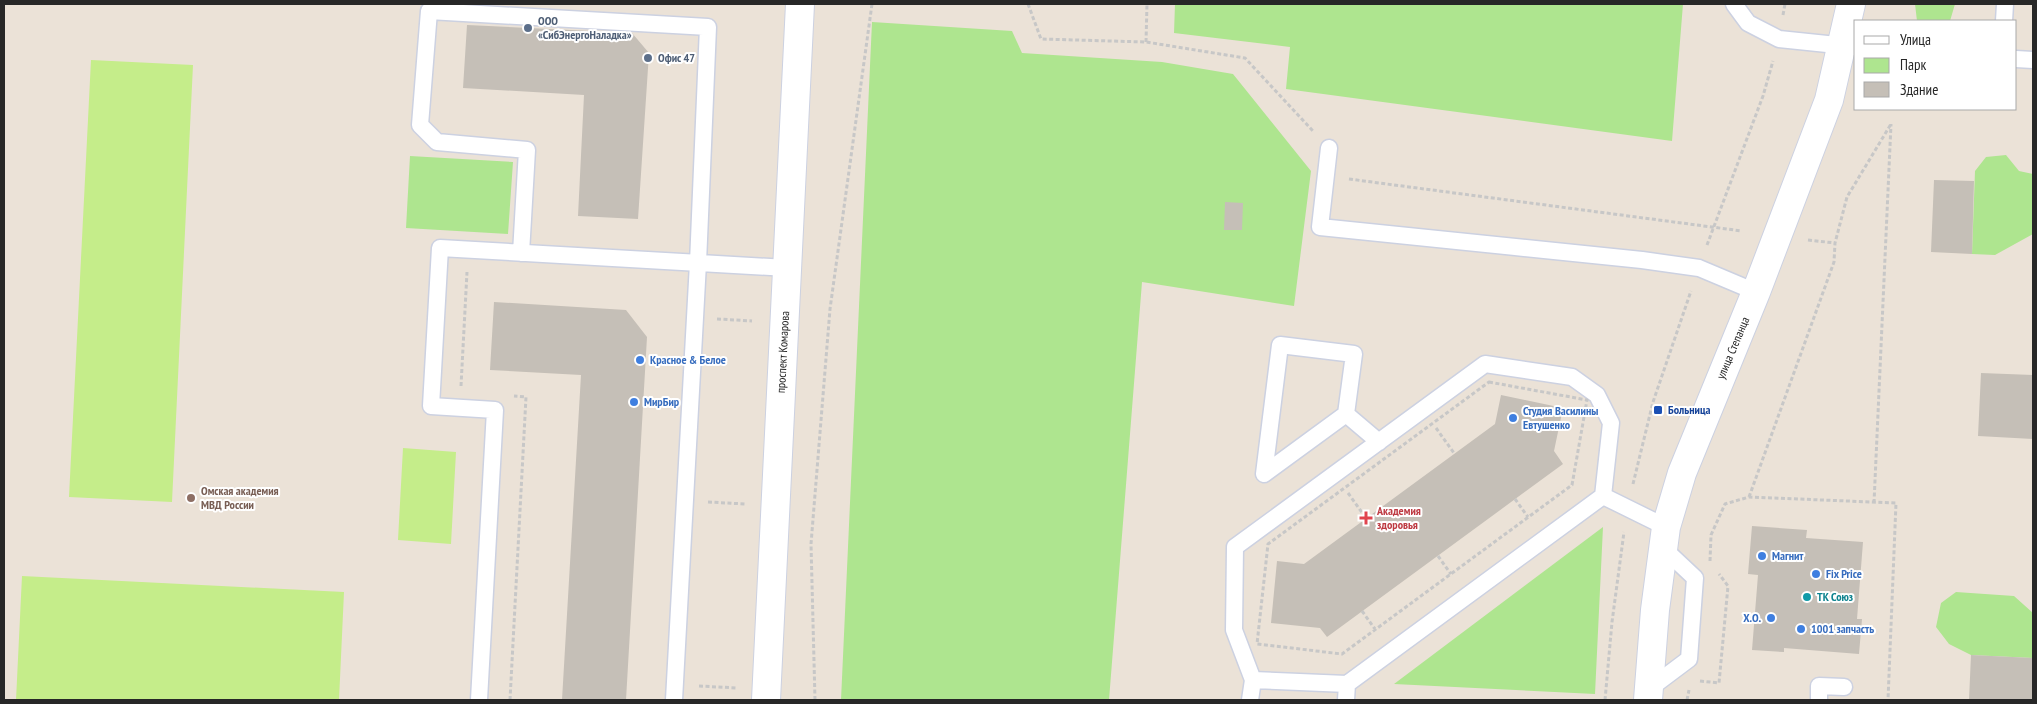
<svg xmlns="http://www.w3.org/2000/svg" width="2037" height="704" font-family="'PT Sans Narrow',sans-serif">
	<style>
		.green { fill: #aee58f }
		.pitch { fill: #c5ed8a }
		.building { fill: #c5bfb7 }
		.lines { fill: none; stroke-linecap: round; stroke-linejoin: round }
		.service-casing { stroke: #ccd1e1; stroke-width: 19 }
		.tertiary-casing { stroke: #ccd1e1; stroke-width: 30 }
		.secondary-casing { stroke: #ccd1e1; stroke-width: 30 }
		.path { stroke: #c7c7c7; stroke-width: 3; stroke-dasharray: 4 2.5; stroke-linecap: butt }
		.service { stroke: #fff; stroke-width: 16 }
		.tertiary { stroke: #fff; stroke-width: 28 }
		.secondary { stroke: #fff; stroke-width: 28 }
		.service-dot { fill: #5c6f8a; stroke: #fff; stroke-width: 2 }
		.shop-dot { fill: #3f7fe0; stroke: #fff; stroke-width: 2 }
		.transit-dot { fill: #1a4fb4; stroke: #fff; stroke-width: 2 }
		.education-dot { fill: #8d6e63; stroke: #fff; stroke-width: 2 }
		.health-dot { fill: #e0444e; stroke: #fff; stroke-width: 2 }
		.culture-dot { fill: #0f9aa8; stroke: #fff; stroke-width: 2 }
		.labels { text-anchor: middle; stroke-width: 4; stroke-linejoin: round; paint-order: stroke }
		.service-label { font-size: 12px; font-weight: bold; fill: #4e5e75; stroke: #fff; text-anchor: start }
		.street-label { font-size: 12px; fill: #272727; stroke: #fff }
		.shop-label { font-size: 12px; font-weight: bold; fill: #366cbe; stroke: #fff; text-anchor: start }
		.transit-label { font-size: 12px; font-weight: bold; fill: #164399; stroke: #fff; text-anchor: start }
		.education-label { font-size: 12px; font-weight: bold; fill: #785e54; stroke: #fff; text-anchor: start }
		.health-label { font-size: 12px; font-weight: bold; fill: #be3a42; stroke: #fff; text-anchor: start }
		.culture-label { font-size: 12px; font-weight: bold; fill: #0d838f; stroke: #fff; text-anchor: start }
	</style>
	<rect width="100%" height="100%" fill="#ebe2d7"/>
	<path class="green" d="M1175 4H1683L1672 141 1286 89 1290 47 1174 33Z
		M1915 4H1955L1950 21H1917Z
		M872 22 1012 31 1022 53 1162 62 1233 74 1311 171 1294 306 1142 282 1109 700H841Z
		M2006 155 2019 171 2033 174V234L1995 255 1972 254 1975 171 1986 157Z
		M410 156 513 162 508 234 406 228Z
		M1603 527 1595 694 1394 684Z
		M1956 592 2014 596 2033 613V658L1971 655 1949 644 1936 627 1941 603Z"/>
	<path class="pitch" d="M91 60 193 65 172 502 69 497Z
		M403 448 456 452 451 544 398 540Z
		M22 576 344 592 339 700H16Z"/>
	<path class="building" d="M467 25 632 33 649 53 638 219 578 216 584 95 463 88Z
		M1934 180 1974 181 1972 254 1931 252Z
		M1225 202 1243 203 1242 230H1224Z
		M494 302 626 310 647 337 626 700H562L581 375 490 370Z
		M1981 373 2033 375V439L1978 436Z
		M1501 395 1563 408 1554 451 1563 464 1327 637 1320 628 1271 623 1277 561 1304 564 1495 424Z
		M1752 526 1807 530 1806 538 1863 542 1857 619H1862L1859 654 1784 648V652L1752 650 1758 575 1748 574Z
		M1971 655 2033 658V700H1969Z"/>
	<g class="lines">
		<defs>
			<path id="service" d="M1734 4 1748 23 1779 39 1856 47
				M2004 21 2005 4
				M2016 59 2033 60
				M1329 148 1320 227 1642 260 1699 268 1756 292
				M521 253 527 150 437 142 420 125 429 11 708 27 698 263 674 700
				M1280 345 1354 354 1346 414 1264 474Z
				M1346 414 1379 442
				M1603 496 1666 527
				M1649 689 1689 659 1695 578 1662 547
				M479 700 495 410 431 406 440 248 787 268
				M1250 700 1253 680 1234 630 1235 547 1485 364 1572 377 1597 395 1611 423 1603 496 1347 684 1253 680
				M1346 700 1347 684
				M1819 700V686L1844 687"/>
			<path id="tertiary" d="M1648 700 1655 610 1666 527 1682 473 1756 292 1829 100 1851 4"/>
			<path id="secondary" d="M766 700 800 4"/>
		</defs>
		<use href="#service" class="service-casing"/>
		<use href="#tertiary" class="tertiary-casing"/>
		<use href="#secondary" class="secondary-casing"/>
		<path class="path" d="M1028 4 1041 39 1146 42 1245 58 1313 131
			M1783 15 1785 4
			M1146 42 1147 4
			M1349 179 1742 231
			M1808 240 1835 243
			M1707 245 1763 96 1773 61
			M717 319 752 321
			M1489 382 1587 400 1572 485 1342 654 1257 644 1268 544Z
			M461 386 467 272
			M1436 428 1454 453
			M1633 484 1653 402 1691 291
			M1348 493 1366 518
			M1749 497 1834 262 1835 243 1847 197 1891 124
			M1515 499 1528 517
			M708 502 745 504
			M1874 503 1891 124
			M1438 556 1451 574
			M1710 561 1711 535 1725 504 1749 497 1896 503 1888 700
			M1362 611 1375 629
			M1700 681 1719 683 1728 586 1719 574
			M699 686 737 688
			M510 700 526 397 514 396
			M815 700 811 544 830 309 872 4
			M1605 700 1612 622 1624 532
			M1687 700 1689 690"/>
		<use href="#service" class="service"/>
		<use href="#tertiary" class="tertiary"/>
		<use href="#secondary" class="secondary"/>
	</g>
	<g class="service-dot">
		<circle cx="528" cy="28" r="5"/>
		<circle cx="648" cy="58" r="5"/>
	</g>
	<g class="shop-dot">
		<circle cx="640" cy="360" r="5"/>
		<circle cx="634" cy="402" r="5"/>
		<circle cx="1513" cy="418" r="5"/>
		<circle cx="1762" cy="556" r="5"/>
		<circle cx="1816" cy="574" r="5"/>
		<circle cx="1771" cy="618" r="5"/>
		<circle cx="1801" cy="629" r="5"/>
	</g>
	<rect class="transit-dot" x="1653" y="405" width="10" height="10" rx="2.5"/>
	<circle class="education-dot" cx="191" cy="498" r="5"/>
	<path class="health-dot" d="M1363.5 510.5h5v5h5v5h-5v5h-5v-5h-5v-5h5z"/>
	<circle class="culture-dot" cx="1807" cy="597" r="5"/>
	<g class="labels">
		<g class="service-label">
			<text x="538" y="25">ООО<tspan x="538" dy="14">«СибЭнергоНаладка»</tspan></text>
			<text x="658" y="62">Офис 47</text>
		</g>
		<g class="street-label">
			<text transform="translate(1733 348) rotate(-67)" y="4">улица Степанца</text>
			<text transform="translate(783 352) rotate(-87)" y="4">проспект Комарова</text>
		</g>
		<g class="shop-label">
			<text x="650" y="364">Красное &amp; Белое</text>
			<text x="644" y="406">МирБир</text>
			<text x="1523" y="415">Студия Василины<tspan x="1523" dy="14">Евтушенко</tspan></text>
			<text x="1772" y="560">Магнит</text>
			<text x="1826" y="578">Fix Price</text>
			<text x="1761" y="622" text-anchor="end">X.O.</text>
			<text x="1811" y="633">1001 запчасть</text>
		</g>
		<g class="transit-label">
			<text x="1668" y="414">Больница</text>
		</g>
		<g class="education-label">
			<text x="201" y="495">Омская академия<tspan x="201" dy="14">МВД России</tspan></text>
		</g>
		<g class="health-label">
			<text x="1377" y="515">Академия<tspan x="1377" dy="14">здоровья</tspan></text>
		</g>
		<g class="culture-label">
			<text x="1817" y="601">ТК Союз</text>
		</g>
	</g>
	<rect width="2037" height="704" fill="none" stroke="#272727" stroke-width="10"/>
	<rect x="1854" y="20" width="162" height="90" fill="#ffffff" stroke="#a9a9a9"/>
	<rect x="1864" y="36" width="25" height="8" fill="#ffffff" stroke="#a9a9a9"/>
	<text x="1900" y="45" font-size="15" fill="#272727">Улица</text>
	<rect x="1864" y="58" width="25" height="15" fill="#aee58f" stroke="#a9a9a9"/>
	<text x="1900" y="70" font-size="15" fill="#272727">Парк</text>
	<rect x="1864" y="82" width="25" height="15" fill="#c5bfb7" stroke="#a9a9a9"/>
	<text x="1900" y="95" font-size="15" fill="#272727">Здание</text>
</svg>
